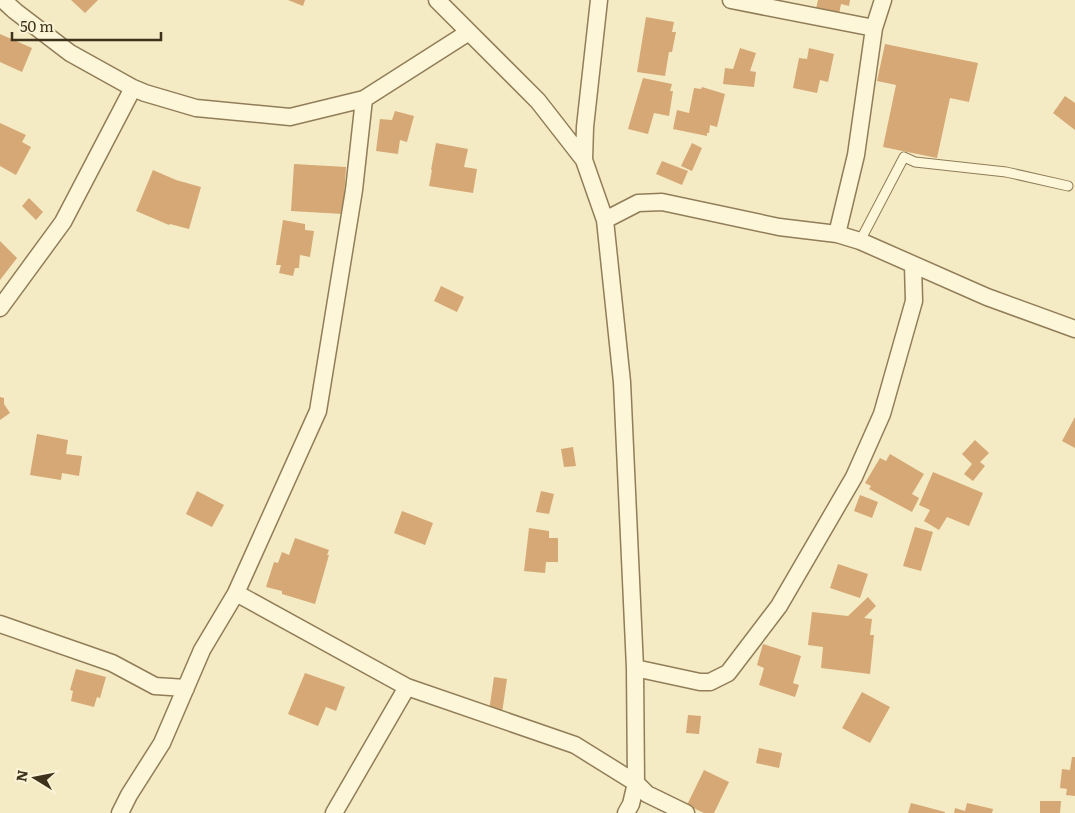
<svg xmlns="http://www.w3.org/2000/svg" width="1075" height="813" font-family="Literata,serif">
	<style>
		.building { fill: #d6a875 }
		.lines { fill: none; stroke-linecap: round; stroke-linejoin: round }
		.lane-casing { stroke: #917d57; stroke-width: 11 }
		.street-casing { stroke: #917d57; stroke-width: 19 }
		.lane { stroke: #fdf6d9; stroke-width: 9 }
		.street { stroke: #fdf6d9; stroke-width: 16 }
	</style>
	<rect width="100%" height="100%" fill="#f4ebc4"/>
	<path class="building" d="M71 0H98L85 13Z
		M288 0H305L303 6Z
		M818 0H850L849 6 841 4 838 19 815 13Z
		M646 17 674 22 672 32H676L672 52H669L665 76 637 72Z
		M0 34 32 48 22 72 0 62Z
		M885 44 978 63 969 102 950 98 937 158 883 147 896 85 877 81Z
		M740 48 756 53 750 71 756 72 754 87 723 84 725 68 733 69Z
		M809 48 834 54 828 82 820 80 817 93 793 88 799 58 807 59Z
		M643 78 672 84 670 91H673L669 116 654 113 648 134 628 129Z
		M702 87 725 94 717 127 710 125 709 133H707V136L673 129 677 110 689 113 694 88 701 89Z
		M1065 96 1075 103V130L1053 113Z
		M395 111 414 116 407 142 400 140 398 154 376 151 380 119 392 120Z
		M0 123 26 135 22 142 31 147 16 175 0 166Z
		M436 143 468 149 464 167 477 169 473 193 429 186 432 170H431Z
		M692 143 702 148 692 171 681 166Z
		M662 161 688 171 682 185 656 174Z
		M294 164 346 167 343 214 291 211Z
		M153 170 176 180 201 187 189 229 170 224 169 225 136 211Z
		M29 198 43 212 36 220 22 206Z
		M283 220 305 224V230L314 231 310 257 300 255 299 268H295L293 276 279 273 281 265H276Z
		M0 241 17 258 0 280Z
		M441 286 464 297 457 312 434 301Z
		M0 397 4 398V404L10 413 0 420Z
		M1075 417V448L1062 441Z
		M37 434 68 440 66 454 82 456 79 476 62 473 61 480 30 475Z
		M975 440 989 453 980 462 985 466 973 481 964 474 972 464 962 454Z
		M573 447 576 466 564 467 561 449Z
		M890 454 924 474 912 494 919 498 912 512 869 489 871 486 865 483 880 458 886 461Z
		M933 472 983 493 969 526 947 517 939 530 924 521 930 510 919 505Z
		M197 491 224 505 212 527 186 514Z
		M541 491 554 494 549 514 536 512Z
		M860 495 878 502 872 518 854 511Z
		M402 511 433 523 425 545 394 533Z
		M915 527 933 532 921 571 903 566Z
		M529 528 549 531V538H558V562H546L545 573 524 571Z
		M295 538 329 550 327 555H329L315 604 282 594V591L266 587 274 562 278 563 282 552 289 555Z
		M838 564 868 574 860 598 830 588Z
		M868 597 876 606 864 618 872 619 870 635H874L870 674 821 668 823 647 808 645 812 612 848 616Z
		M763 644 801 656 793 683 799 685 795 697 759 685 764 668 757 665Z
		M76 669 106 677 100 698 97 697 94 707 71 701 73 691 70 690Z
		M305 673 345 687 336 711 326 707 318 726 288 714Z
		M494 677 507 679 502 713 489 711Z
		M862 692 890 707 870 743 842 728Z
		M688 715 701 716 699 734 686 733Z
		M759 748 782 753 779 768 756 763Z
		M1072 757H1075V796L1066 795 1067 789 1060 788 1062 769 1070 770Z
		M704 770 729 782 714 813H704L687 805Z
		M1040 801H1061L1060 813H1040Z
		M911 803 945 812V813H908Z
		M967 803 993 809 992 813H954L955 808 965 811Z"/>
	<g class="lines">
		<defs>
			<path id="lane" d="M860 241 904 157 915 162 1006 172 1068 186"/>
			<path id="street" d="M3 0 15 11 70 53 133 88 145 93 196 108 290 117 364 99 469 32
				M437 0 538 101 584 160 605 220 622 382 635 668 636 783 631 804 626 813
				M731 0 874 28
				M584 160 585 127 599 0
				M605 220 638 203 662 202 779 227 837 234 860 241 987 297 1075 329
				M837 234 856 155 874 28 883 0
				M0 308 63 222 133 88
				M236 593 407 687 575 745 636 783 647 794 686 813
				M0 624 112 663 155 686 186 688
				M635 668 700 682H710L728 673 779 606 854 477 882 414 914 301 913 265
				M120 813 129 795 162 743 202 650 236 593 318 411 354 190 364 99
				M334 813 407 687"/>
		</defs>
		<use href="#lane" class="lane-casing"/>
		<use href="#street" class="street-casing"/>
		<use href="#lane" class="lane"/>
		<use href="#street" class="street"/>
	</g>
	<g transform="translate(35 778) rotate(280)" stroke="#faf3d5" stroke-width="4" paint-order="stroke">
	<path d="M0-4L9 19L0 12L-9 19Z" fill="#3f321d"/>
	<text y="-8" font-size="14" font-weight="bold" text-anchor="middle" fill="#3f321d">N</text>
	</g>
	<path d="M12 32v8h149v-8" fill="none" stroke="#3f321d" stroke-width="2.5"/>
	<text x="20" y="32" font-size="15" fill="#3f321d" stroke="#faf3d5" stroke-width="4" paint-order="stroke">50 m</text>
</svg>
